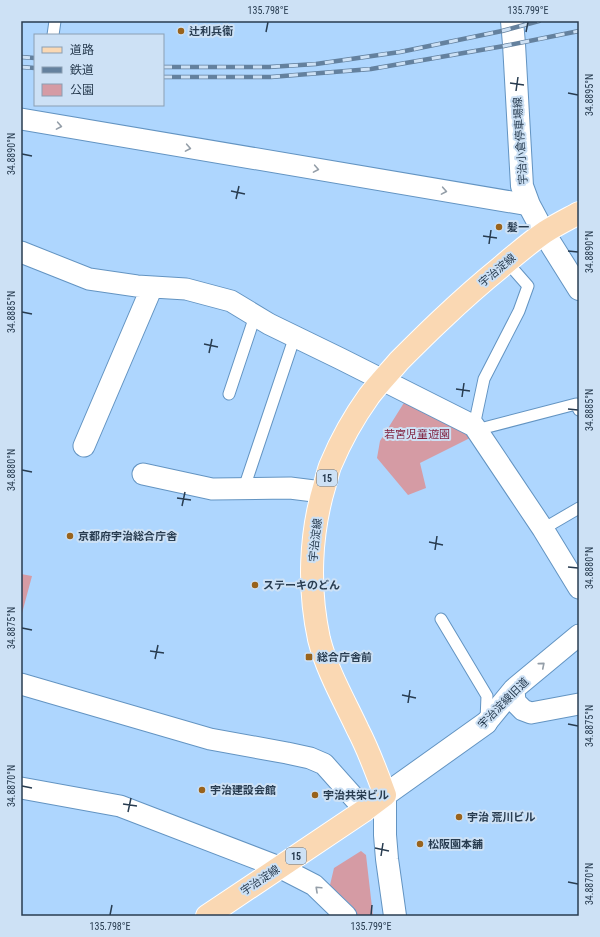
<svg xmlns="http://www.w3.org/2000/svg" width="600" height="937" font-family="'Roboto Condensed','Noto Sans JP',sans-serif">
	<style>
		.green { fill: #d59ba4 }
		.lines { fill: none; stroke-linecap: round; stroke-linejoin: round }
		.lane-casing { stroke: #6394c2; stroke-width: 13 }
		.street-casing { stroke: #6394c2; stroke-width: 23 }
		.secondary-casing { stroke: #6394c2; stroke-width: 24 }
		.primary-casing { stroke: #fff; stroke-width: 24 }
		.lane { stroke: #fff; stroke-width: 11 }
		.street { stroke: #fff; stroke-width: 21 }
		.secondary { stroke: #fff; stroke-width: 22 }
		.primary { stroke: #fad8b3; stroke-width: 22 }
		.rail-casing { stroke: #64819e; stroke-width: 4.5 }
		.rail { stroke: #cde1f5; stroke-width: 3; stroke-dasharray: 9; stroke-linecap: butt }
		.oneway { stroke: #949ea8 }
		.ticks { fill: none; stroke: #283c50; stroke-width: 1.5 }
		.poi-dot { fill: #99631c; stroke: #cde1f5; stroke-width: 1.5 }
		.labels { text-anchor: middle; stroke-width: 4; stroke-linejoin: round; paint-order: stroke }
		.shield { fill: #cde1f5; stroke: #5a6e82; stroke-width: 1 }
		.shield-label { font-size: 10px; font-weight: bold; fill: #283c50 }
		.poi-label { font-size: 11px; font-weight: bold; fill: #283c50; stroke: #cde1f5; text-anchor: start }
		.street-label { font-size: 11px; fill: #283c50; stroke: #cde1f5 }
		.park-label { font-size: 11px; fill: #7e1c39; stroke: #cde1f5 }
		.neatline { fill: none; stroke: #283c50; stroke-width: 1.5 }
		.ticks-label { font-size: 10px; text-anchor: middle; fill: #283c50 }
	</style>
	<rect width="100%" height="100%" fill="#aed6fe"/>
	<path class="green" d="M407 398 474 436 420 463 426 488 408 495 377 458 380 441Z
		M21 574 32 576 21 617Z
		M361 851 366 855 373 916H358L352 906 330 885 334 868Z"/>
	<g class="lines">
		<defs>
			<path id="lane" d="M53 35 55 21
				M229 394 255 316
				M474 426 484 379 519 311 528 286 507 262
				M476 430 576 404 579 410
				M244 488 295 336
				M543 529 579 508
				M441 619 487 696 486 720"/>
			<path id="street" d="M21 119 529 205
				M21 252 89 279 137 286 186 289 231 301 269 324 341 359 474 426 543 529 579 588
				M84 446 152 287
				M143 474 212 489 290 488 322 492
				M21 684 210 739 287 753 310 758 324 764 365 810
				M514 689 515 702 523 710 531 713 579 704
				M486 723 514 689 579 635
				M21 788 120 806 279 867 314 885 346 916"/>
			<path id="secondary" d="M512 21 514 44 522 186 529 205 544 233 579 289
				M395 916 387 859 385 835V795L486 723"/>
			<path id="primary" d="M207 916 365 810 385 795C377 773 369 751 358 730 344 700 327 671 319 639 308 588 310 533 325 484 327 478 328 470 331 464 341 440 354 417 369 396 378 384 389 373 399 361 413 347 427 333 442 319 461 301 480 284 501 267 515 255 529 243 545 232 556 225 568 219 579 213"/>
		</defs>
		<use href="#lane" class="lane-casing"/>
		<use href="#street" class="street-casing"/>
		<use href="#secondary" class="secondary-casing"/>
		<use href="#primary" class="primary-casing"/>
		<use href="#lane" class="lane"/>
		<use href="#street" class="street"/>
		<use href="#secondary" class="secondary"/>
		<use href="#primary" class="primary"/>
		<defs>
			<path id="rail" d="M21 57 35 58
				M21 67 35 68
				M163 67H269L316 64 400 52 502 31 539 21
				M163 77H271L371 69 504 46 579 31"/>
		</defs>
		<use href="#rail" class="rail-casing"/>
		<use href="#rail" class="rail"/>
	</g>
	<defs><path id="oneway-chevron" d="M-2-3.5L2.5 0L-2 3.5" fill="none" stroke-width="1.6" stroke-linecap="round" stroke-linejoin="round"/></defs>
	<g class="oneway">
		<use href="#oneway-chevron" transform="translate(59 126) rotate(10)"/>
		<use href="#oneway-chevron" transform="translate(188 148) rotate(10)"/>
		<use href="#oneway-chevron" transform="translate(316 169) rotate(10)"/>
		<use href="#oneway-chevron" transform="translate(444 191) rotate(10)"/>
		<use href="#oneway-chevron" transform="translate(542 665) rotate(-40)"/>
		<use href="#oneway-chevron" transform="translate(318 889) rotate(-137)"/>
	</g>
	<path class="ticks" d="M266 32 268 22M526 32 528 22M510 83 524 85M516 91 518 77M568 93 578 95M22 154 32 156M231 191 245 194M236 199 239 186M483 236 497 238M489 244 491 230M568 251 578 252M22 312 32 314M204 344 218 347M209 353 212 339M456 389 470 391M462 397 464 383M568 409 578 410M22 470 32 472M177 498 191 500M182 506 185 492M429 542 443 545M435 550 437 536M568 567 578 568M22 628 32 630M150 651 164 653M155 659 158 645M402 695 416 698M408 703 410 690M568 724 578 726M22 786 32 788M123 804 137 806M128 812 131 798M375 848 389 851M381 856 383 843M568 882 578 884M110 915 112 905M371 915 372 905"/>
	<g class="poi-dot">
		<circle cx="181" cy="31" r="4"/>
		<circle cx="499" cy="227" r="4"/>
		<circle cx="70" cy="536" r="4"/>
		<circle cx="255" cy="585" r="4"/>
		<rect x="305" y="653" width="8" height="8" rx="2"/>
		<circle cx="202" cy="790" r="4"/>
		<circle cx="315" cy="795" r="4"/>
		<circle cx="459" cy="817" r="4"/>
		<circle cx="420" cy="844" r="4"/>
	</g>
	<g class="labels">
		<g class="shield">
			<rect x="317" y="470" width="20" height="16" rx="3"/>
			<rect x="286" y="848" width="20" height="16" rx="3"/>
		</g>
		<g class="shield-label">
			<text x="327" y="482">15</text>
			<text x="296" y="860">15</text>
		</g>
		<g class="poi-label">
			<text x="189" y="35">辻利兵衞</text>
			<text x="507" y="231">髪一</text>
			<text x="78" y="540">京都府宇治総合庁舎</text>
			<text x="263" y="589">ステーキのどん</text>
			<text x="317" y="661">総合庁舎前</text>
			<text x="210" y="794">宇治建設会館</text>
			<text x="323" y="799">宇治共栄ビル</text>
			<text x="467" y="821">宇治 荒川ビル</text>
			<text x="428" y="848">松阪園本舗</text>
		</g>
		<g class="street-label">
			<text transform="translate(520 141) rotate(-94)" y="4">宇治小倉停車場線</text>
			<text transform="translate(497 270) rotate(-40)" y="4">宇治淀線</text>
			<text transform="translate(315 540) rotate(-84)" y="4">宇治淀線</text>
			<text transform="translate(503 703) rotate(-45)" y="4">宇治淀線旧道</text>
			<text transform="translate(260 880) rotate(-34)" y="4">宇治淀線</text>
		</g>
		<g class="park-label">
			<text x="417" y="438">若宮児童遊園</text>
		</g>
	</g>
	<rect width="600" height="937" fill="none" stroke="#cde1f5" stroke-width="44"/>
	<rect x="34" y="34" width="130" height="72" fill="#cde1f5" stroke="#8b9fb3"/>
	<rect x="42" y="47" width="20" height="6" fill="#fad8b3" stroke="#8b9fb3"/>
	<text x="70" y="54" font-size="12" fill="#283c50">道路</text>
	<rect x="42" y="67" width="20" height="6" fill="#64819e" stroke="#8b9fb3"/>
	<text x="70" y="74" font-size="12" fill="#283c50">鉄道</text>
	<rect x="42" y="84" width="20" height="12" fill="#d59ba4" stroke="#8b9fb3"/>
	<text x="70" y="94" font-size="12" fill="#283c50">公園</text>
	<rect x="22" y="22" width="556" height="893" class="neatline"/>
	<g class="ticks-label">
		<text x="268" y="14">135.798°E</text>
		<text x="528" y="14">135.799°E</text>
		<text transform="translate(589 95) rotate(-90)" y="4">34.8895°N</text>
		<text transform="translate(11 154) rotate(-90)" y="4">34.8890°N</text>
		<text transform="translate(589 252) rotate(-90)" y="4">34.8890°N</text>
		<text transform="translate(11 312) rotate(-90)" y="4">34.8885°N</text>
		<text transform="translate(589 410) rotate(-90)" y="4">34.8885°N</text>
		<text transform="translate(11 470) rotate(-90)" y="4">34.8880°N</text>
		<text transform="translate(589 568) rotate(-90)" y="4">34.8880°N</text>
		<text transform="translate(11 628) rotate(-90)" y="4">34.8875°N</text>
		<text transform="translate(589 726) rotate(-90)" y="4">34.8875°N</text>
		<text transform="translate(11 786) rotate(-90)" y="4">34.8870°N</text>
		<text transform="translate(589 884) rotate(-90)" y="4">34.8870°N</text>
		<text x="110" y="930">135.798°E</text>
		<text x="371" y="930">135.799°E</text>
	</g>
</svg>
